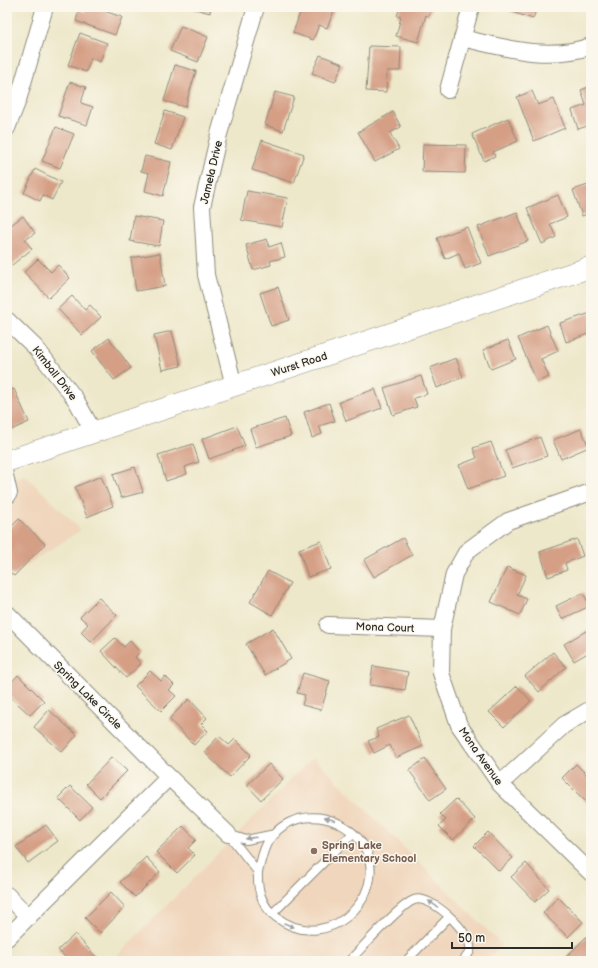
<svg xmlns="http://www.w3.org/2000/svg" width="598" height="968" font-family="'Balsamiq Sans',sans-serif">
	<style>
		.built { fill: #f0d6bc }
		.building { fill: #d59f85 }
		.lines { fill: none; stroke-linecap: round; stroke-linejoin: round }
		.service-casing { stroke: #8c8a7b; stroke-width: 10 }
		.minor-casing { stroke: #8c8a7b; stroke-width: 18 }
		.tertiary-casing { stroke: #8c8a7b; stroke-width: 22 }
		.service { stroke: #fff; stroke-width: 8 }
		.minor { stroke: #fff; stroke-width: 16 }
		.tertiary { stroke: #fff; stroke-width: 21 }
		.oneway { fill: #a0a0a0 }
		.education-dot { fill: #8d6e63; stroke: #fbf7ec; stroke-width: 1.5 }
		.labels { text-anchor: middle; stroke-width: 3; stroke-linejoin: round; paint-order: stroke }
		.street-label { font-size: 11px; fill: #2b2b2b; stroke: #fbf7ec }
		.education-label { font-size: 11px; font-weight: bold; fill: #785e54; stroke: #fbf7ec; text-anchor: start }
	</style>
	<rect width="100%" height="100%" fill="#fbf7ec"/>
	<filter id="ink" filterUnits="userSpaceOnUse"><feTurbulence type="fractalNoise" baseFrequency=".025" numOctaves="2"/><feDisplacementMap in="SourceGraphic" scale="8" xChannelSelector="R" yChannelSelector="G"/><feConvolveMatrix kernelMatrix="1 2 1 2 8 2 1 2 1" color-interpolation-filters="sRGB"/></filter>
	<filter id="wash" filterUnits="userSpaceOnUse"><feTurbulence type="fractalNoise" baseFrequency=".012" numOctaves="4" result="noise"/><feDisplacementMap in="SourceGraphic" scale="16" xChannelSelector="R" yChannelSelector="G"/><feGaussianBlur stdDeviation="0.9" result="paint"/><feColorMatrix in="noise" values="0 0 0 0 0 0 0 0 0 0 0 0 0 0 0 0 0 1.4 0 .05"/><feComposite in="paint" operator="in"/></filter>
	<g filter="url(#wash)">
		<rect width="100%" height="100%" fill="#eee8cb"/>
		<path class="built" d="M25 475 81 530 7 578V481Z
			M313 757 502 945 486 961H112Z"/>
		<g id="blocks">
			<path class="building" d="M87 7H106L104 11 122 17 115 35 76 21 79 10 85 12Z
				M188 7H211L210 13Z
				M302 7H323L334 11 327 28 319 25 313 40 293 33Z
				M400 7H432L429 16 426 15 418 42 396 36 401 17 397 16Z
				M510 7H537L533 19 509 11Z
				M181 26 208 37 198 62 170 51Z
				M80 33 107 43 100 62 91 58 86 72 68 65Z
				M369 46 401 47 400 71H387L386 92 366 91Z
				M320 55 343 64 335 82 312 73Z
				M175 65 196 71 185 107 164 101Z
				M70 82 86 87 81 103 93 107 87 125 58 116Z
				M591 86V125L578 129 572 110 586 105 581 90Z
				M532 91 538 105 554 99 565 128 534 141 517 97Z
				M275 92 294 97 283 131 265 125Z
				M165 111 183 117 172 150 154 144Z
				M393 112 401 127 390 133 399 149 375 162 358 132Z
				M508 118 518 141 493 152 495 156 484 161 472 134Z
				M56 127 74 134 60 168 42 161Z
				M262 140 304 154 294 183 252 170Z
				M423 144 466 145 465 173 422 172Z
				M145 156 171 162 163 196 145 191 149 173 141 171Z
				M35 169 61 182 52 200 43 195 40 201 24 193Z
				M591 184V213L582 216 573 190Z
				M247 191 288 198 282 227 241 220Z
				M558 195 567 217 550 224 556 237 542 244 527 208Z
				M517 212 528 241 489 256 478 227Z
				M23 216 35 233 25 240 32 249 7 269V228Z
				M134 216 163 221 159 246 130 241Z
				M467 227 481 263 465 269 459 253 445 259 437 238Z
				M267 239 269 247 281 243 285 257 270 261 271 265 253 270 246 245Z
				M160 253 165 286 136 291 131 258Z
				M38 259 51 272 58 265 70 278 49 298 24 272Z
				M278 287 289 320 271 326 260 293Z
				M72 296 85 310 90 305 101 317 82 335 58 309Z
				M591 313V333L566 342 560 323Z
				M547 325 558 351 541 359 549 377 537 382 518 338Z
				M172 331 181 366 162 370 154 335Z
				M109 338 131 368 114 380 92 351Z
				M508 340 516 359 491 369 483 350Z
				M456 358 463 377 437 388 430 368Z
				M421 376 427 394 414 398 417 407 393 415 384 388Z
				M14 389 29 422 11 430 7 421V392Z
				M375 389 382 408 346 421 339 402Z
				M329 403 335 421 319 426 322 434 312 438 304 412Z
				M285 418 291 436 256 447 250 429Z
				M237 426 245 446 209 459 202 439Z
				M581 429 589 447 561 459 553 440Z
				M540 437 547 456 512 468 505 450Z
				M491 442 504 476 468 489 459 465 477 458 473 448Z
				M193 444 199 462 185 467 187 474 166 481 158 455Z
				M135 467 143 492 121 498 113 474Z
				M101 476 113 506 87 517 75 487Z
				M19 519 45 544 14 576 7 570V531Z
				M403 538 412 555 374 577 364 560Z
				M577 539 583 556 565 563 567 570 548 577 540 552Z
				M321 541 331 569 308 577 299 549Z
				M507 567 526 575 517 595 527 599 520 615 491 602Z
				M268 571 290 583 272 615 250 602Z
				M583 593 590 606 562 619 556 606Z
				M99 598 117 615 91 642 81 632 88 624 80 617Z
				M273 628 291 659 265 675 246 644Z
				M591 628V651L574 661 564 644Z
				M115 638 124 647 130 641 140 652 135 657 141 664 126 678 101 651Z
				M553 652 566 667 539 692 525 676Z
				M373 666 408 672 405 690 370 685Z
				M150 671 161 681 165 676 174 685 169 690 176 696 161 711 135 686Z
				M303 673 330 681 321 710 302 705 305 695 297 693Z
				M18 675 44 701 30 715 7 694V687Z
				M517 686 531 701 504 727 489 712Z
				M189 699 207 718 201 724 208 731 194 745 169 719Z
				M49 710 77 735 62 752 34 727Z
				M409 715 423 746 396 758 390 745 374 753 368 741 379 737 376 729Z
				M219 736 229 745 235 739 251 755 230 777 204 752Z
				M112 757 127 771 100 798 86 784Z
				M425 759 446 789 430 800 409 770Z
				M269 764 283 779 261 800 247 785Z
				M576 764 591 779V803L589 805 562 778Z
				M70 786 92 807 80 820 58 798Z
				M456 799 475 819 453 840 439 826 446 820 440 814Z
				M46 825 58 841 28 863 16 847Z
				M183 826 196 840 188 848 195 855 177 873 156 852Z
				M488 832 513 858 499 871 474 846Z
				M146 857 160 872 135 897 120 882Z
				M526 863 549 889 535 902 511 877Z
				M111 892 125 907 100 933 85 918Z
				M558 897 583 922 568 937 543 913Z
				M591 932V961H568L565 958Z
				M75 934 98 959 95 961H69L58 950Z"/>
		</g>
	</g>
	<g filter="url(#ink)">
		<use href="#blocks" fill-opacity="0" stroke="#8c8a7b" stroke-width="1"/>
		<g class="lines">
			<defs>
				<path id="service" d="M7 466 13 493 11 498 7 500
					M228 834 258 872C257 889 262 906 276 917 332 960 399 884 358 838 334 811 291 809 269 840 263 848 261 862 258 872
					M228 834 246 840 275 834
					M272 914 353 833
					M349 961C362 948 400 905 414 900 430 893 474 934 470 951 469 954 465 958 463 961
					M406 961 449 917"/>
				<path id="minor" d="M462 38C504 48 549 61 591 46
					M448 90 471 7
					M7 128 18 100 45 7
					M7 320 36 348 76 400 94 433
					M234 386 206 275 202 207 219 134 256 7
					M591 492 508 521 467 551 454 574 442 629 441 673 459 725 500 784 591 873
					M7 613 169 777 228 834
					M328 625 442 629
					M500 784 564 725 591 709
					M7 895 29 917
					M7 938 169 777"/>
				<path id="tertiary" d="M7 461 591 267"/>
			</defs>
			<use href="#service" class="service-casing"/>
			<use href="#minor" class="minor-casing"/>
			<use href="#tertiary" class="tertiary-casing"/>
			<use href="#service" class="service"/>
			<use href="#minor" class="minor"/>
			<use href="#tertiary" class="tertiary"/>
		</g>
		<defs><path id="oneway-solid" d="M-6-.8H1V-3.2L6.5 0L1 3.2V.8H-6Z"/></defs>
		<g class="oneway">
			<use href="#oneway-solid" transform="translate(330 819) rotate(-164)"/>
			<use href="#oneway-solid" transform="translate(251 838) rotate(171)"/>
			<use href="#oneway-solid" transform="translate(433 904) rotate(-146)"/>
			<use href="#oneway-solid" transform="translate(289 925) rotate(23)"/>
		</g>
	</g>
	<circle class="education-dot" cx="314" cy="851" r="4"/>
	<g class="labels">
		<g class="street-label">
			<text transform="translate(211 172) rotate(-77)" y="4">Jamela Drive</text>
			<text transform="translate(299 364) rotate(-18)" y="4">Wurst Road</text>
			<text transform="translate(55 373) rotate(52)" y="4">Kimball Drive</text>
			<text transform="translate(385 627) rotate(2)" y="4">Mona Court</text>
			<text transform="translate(88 695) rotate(45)" y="4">Spring Lake Circle</text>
			<text transform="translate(481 756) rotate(55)" y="4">Mona Avenue</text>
		</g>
		<g class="education-label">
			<text x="322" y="849">Spring Lake<tspan x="322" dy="13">Elementary School</tspan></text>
		</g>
	</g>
	<rect width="598" height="968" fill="none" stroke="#fbf7ec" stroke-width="24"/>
	<path d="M452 942v6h120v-6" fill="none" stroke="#2b2b2b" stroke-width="2"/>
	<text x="458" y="942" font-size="12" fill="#2b2b2b" stroke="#fbf7ec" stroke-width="3" paint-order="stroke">50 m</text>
</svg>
